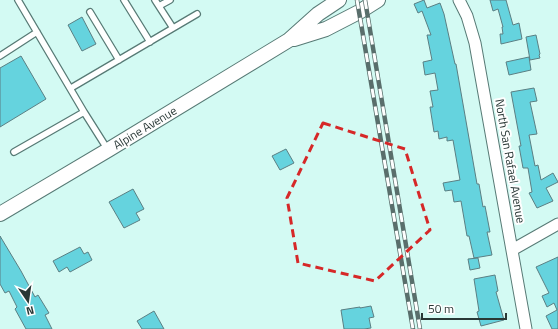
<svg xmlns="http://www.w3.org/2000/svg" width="558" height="329" font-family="'Titillium Web',sans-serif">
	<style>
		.building { fill: #65d3de; stroke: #5b7f83 }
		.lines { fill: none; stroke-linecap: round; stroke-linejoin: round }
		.service-casing { stroke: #577a75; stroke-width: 8 }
		.minor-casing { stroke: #577a75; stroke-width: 13 }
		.tertiary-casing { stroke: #577a75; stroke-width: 16 }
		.service { stroke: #fff; stroke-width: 5.5 }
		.minor { stroke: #fff; stroke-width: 11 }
		.tertiary { stroke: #fff; stroke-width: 14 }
		.rail-casing { stroke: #596e6b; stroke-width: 4.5 }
		.rail { stroke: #fefefe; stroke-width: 3; stroke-dasharray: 9; stroke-linecap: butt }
		.marked { fill: none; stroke: #d62828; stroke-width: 3; stroke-dasharray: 8 5; stroke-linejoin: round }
		.labels { text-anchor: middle; stroke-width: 4; stroke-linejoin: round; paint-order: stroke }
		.street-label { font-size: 12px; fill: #293836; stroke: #fefefe }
	</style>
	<rect width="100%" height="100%" fill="#d3faf3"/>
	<path class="building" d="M424 0 427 8 440 3 444 14 455 64H456L477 184H479L483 207 485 206 490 232H487L492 255 474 258 469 236H467L461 201 454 202 452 190 445 191 443 183 460 180 453 140 447 141V137L439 139 438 131 434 132 430 107H433L430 91 438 90 435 73 425 75 423 62 432 60 427 35H431L422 11 418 13 414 4Z
		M490 0H506L513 25 519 23 522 39 501 44 500 34H503L502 27H503L498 9 493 11Z
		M82 17 96 44 82 51 68 25Z
		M536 35 540 54 539 55 540 58 530 60 526 37Z
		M21 56 46 99 0 127V68Z
		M529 57 531 70 509 75 506 62Z
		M534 88 537 101 530 102 537 134 529 135 535 166 538 165 541 180 553 173 558 182 546 188 553 201 537 208 529 193 532 192 528 168H523L519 146H521L511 92Z
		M286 149 294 163 280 170 272 156Z
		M133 189 144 209 136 213 140 220 124 228 109 202Z
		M0 236 21 271 35 297 38 295 49 313 45 315 52 329H26L15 309 17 307 9 291 5 293 0 284Z
		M80 247 84 254 88 252 92 260 70 272 67 267 59 272 53 261Z
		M558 257V329H552L546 316 557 310 554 303 547 307 542 296 549 293 536 267Z
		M478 258 480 268 470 270 468 259Z
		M495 275 498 291 496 292 504 320 481 326 477 312 479 311 474 279Z
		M371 306 374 317 369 318 371 328 364 329H344L341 310 360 307V308Z
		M154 311 164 329H142L137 321Z"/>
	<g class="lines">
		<defs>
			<path id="service" d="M18 0 84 112
				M124 0 150 42
				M155 0 173 28
				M159 6 170 0
				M90 12 119 60
				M0 56 37 32
				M71 88 197 14
				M14 152 84 112 108 150"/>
			<path id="minor" d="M459 0 467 16 475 43 526 329
				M512 250 558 224"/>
			<path id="tertiary" d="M294 39 326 29 359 12 378 0
				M0 214 108 150 289 40 318 14 339 0"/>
		</defs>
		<use href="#service" class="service-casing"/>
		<use href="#minor" class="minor-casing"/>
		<use href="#tertiary" class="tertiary-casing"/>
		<use href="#service" class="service"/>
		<use href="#minor" class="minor"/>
		<use href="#tertiary" class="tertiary"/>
		<defs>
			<path id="rail" d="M357 0 413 329
				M365 0 420 329"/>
		</defs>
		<use href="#rail" class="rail-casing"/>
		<use href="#rail" class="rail"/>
	</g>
	<path class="marked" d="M323 123 405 149 430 230 375 281 298 263 287 198Z"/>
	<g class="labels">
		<g class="street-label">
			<text transform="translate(145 128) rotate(-31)" y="4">Alpine Avenue</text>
			<text transform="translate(510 161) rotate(80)" y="4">North San Rafael Avenue</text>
		</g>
	</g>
	<g transform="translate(28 301) rotate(167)" stroke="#fefefe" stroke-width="3" paint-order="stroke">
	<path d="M0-3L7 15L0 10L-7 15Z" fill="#293836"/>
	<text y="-6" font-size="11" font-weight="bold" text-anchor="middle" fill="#293836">N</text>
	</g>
	<path d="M422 313v6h84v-6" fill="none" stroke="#293836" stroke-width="2"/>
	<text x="428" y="313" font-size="12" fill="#293836" stroke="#fefefe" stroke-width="3" paint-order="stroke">50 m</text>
</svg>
